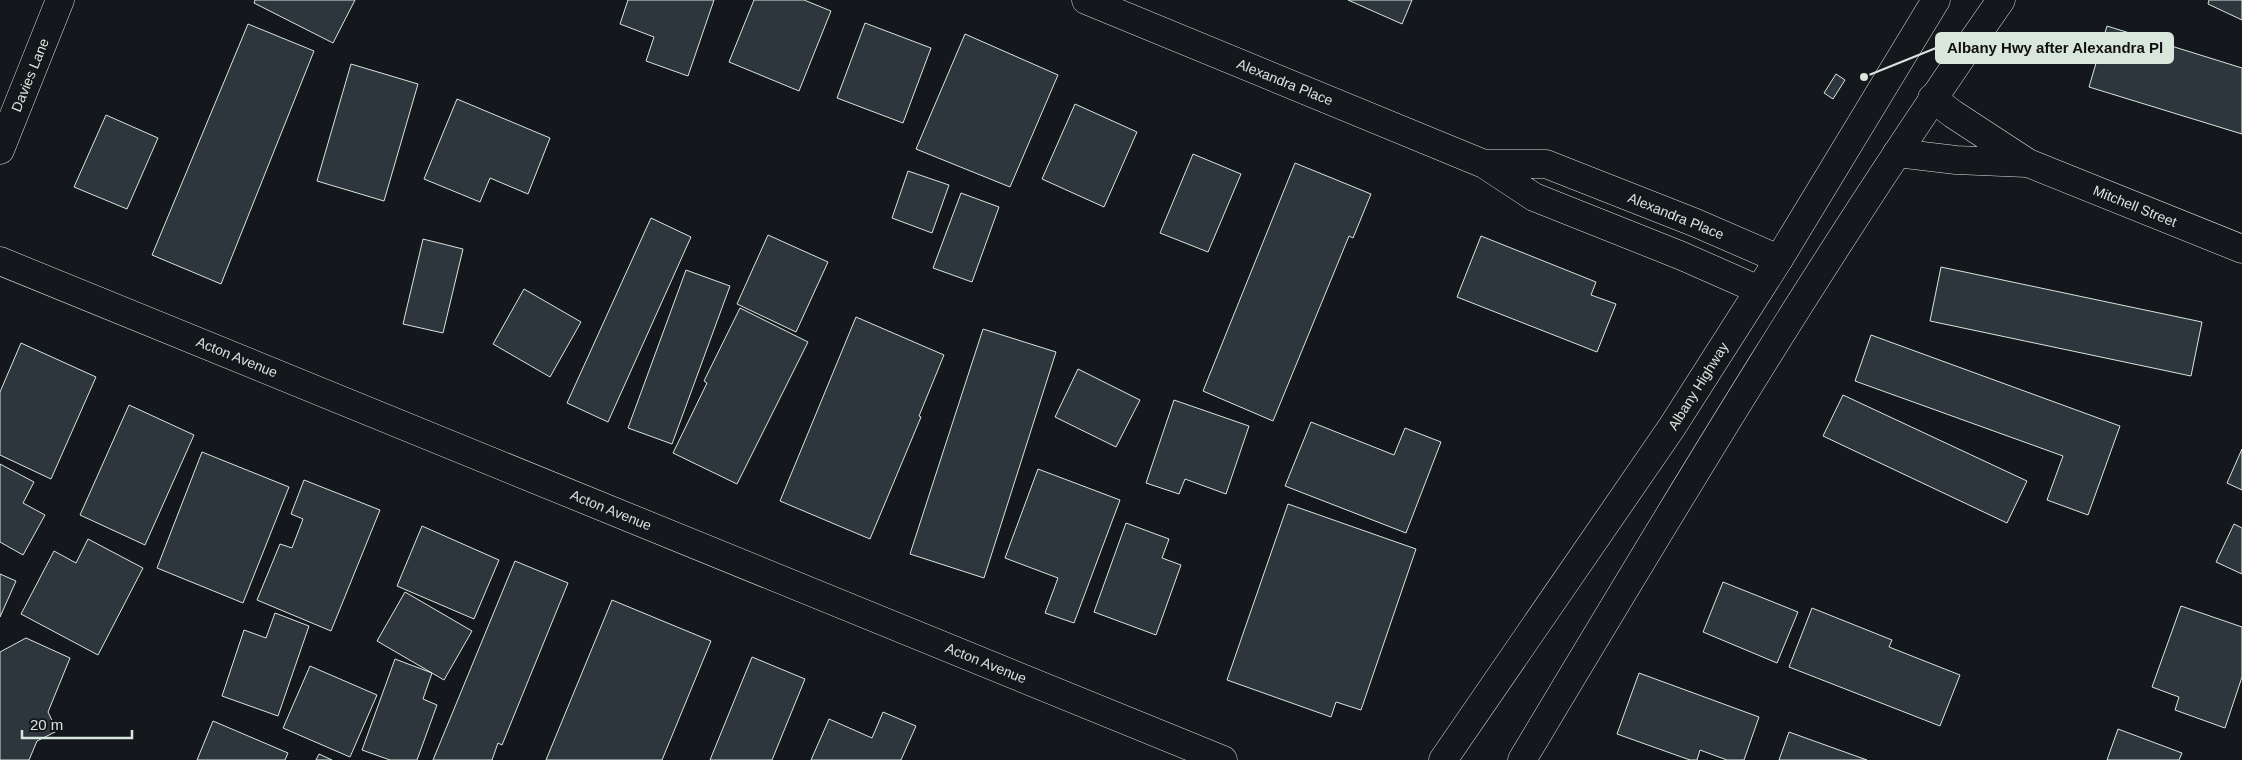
<svg xmlns="http://www.w3.org/2000/svg" width="2242" height="760" font-family="Helvetica,sans-serif">
	<style>
		.building { fill: #2c363c; stroke: #d8e6dc }
		.lines { fill: none; stroke-linecap: round; stroke-linejoin: round }
		.minor-casing { stroke: #d8e6dc; stroke-width: 29 }
		.trunk-casing { stroke: #d8e6dc; stroke-width: 29 }
		.minor { stroke: #14181c; stroke-width: 28 }
		.trunk { stroke: #14181c; stroke-width: 28 }
		.labels { text-anchor: middle; stroke-width: 4; stroke-linejoin: round; paint-order: stroke }
		.street-label { font-size: 14px; fill: #d8e6dc; stroke: #14181c }
		.leader { fill: none; stroke: #d8e6dc; stroke-width: 2 }
		.callout-dot { fill: #d8e6dc; stroke: #14181c; stroke-width: 2 }
		.callout { fill: #d8e6dc; stroke: #d8e6dc; stroke-width: 2 }
		.callout-label { font-size: 15px; text-anchor: middle; font-weight: bold; fill: #111 }
	</style>
	<rect width="100%" height="100%" fill="#14181c"/>
	<path class="building" d="M255 0H355L333 43 254 3Z
		M628 0H714L688 76 646 61 654 37 620 24Z
		M754 0H804L831 11 799 91 729 62Z
		M1348 0H1412L1402 24Z
		M2209 0H2242V20L2208 4Z
		M865 23 931 48 903 123 837 98Z
		M248 24 314 51 221 284 152 255Z
		M2107 26 2242 68V134L2089 87Z
		M965 34 1058 75 1010 187 916 149Z
		M351 64 418 84 384 201 317 181Z
		M1836 74 1845 80 1833 99 1824 93Z
		M457 99 550 138 528 194 490 178 480 202 424 179Z
		M1075 104 1137 132 1104 207 1042 179Z
		M106 115 158 138 127 209 74 187Z
		M1193 154 1241 174 1208 252 1160 233Z
		M1295 163 1371 194 1353 238 1349 236 1273 421 1203 391Z
		M908 171 949 185 932 233 892 218Z
		M961 193 999 207 972 282 933 268Z
		M651 218 691 237 608 422 567 403Z
		M768 235 828 262 796 332 737 304Z
		M1481 236 1596 282 1591 295 1616 304 1597 352 1457 297Z
		M423 239 463 249 443 333 403 324Z
		M1941 267 2202 322 2191 376 1930 321Z
		M686 270 730 286 672 444 628 428Z
		M524 289 581 322 550 377 493 344Z
		M740 308 808 342 737 484 673 453 707 383 704 381Z
		M856 317 944 355 919 416 921 417 870 539 780 501Z
		M983 329 1056 352 984 578 910 554Z
		M1871 335 2120 426 2088 515 2047 500 2063 456 1855 381Z
		M21 343 96 377 51 479 0 455V392Z
		M1078 369 1140 400 1116 447 1055 417Z
		M1843 395 2027 481 2007 523 1823 436Z
		M1174 400 1249 426 1226 494 1185 479 1179 494 1146 483Z
		M129 405 194 435 145 545 80 515Z
		M1311 422 1394 455 1405 428 1441 442 1406 533 1285 486Z
		M2242 449V490L2227 483Z
		M202 452 289 487 243 603 157 568Z
		M0 464 34 482 23 503 45 515 23 555 0 542Z
		M1038 469 1120 500 1074 623 1045 613 1058 578 1005 558Z
		M304 480 380 510 331 631 257 600 280 544 292 548 303 519 291 514Z
		M1288 504 1416 549 1361 710 1336 702 1331 717 1227 680Z
		M1126 523 1169 539 1162 558 1181 565 1156 635 1094 612Z
		M2234 524 2242 528V574L2216 562Z
		M422 526 499 560 474 619 397 586Z
		M88 539 143 568 98 655 21 614 54 551 76 563Z
		M515 561 568 583 502 745 498 743 492 760H433Z
		M0 574 16 581 0 617Z
		M1723 582 1798 612 1777 663 1703 632Z
		M405 592 472 631 444 680 377 641Z
		M612 600 711 641 662 760H546Z
		M2181 606 2242 627V677L2225 728 2175 710 2179 697 2152 687Z
		M1812 608 1892 640 1889 647 1960 675 1940 726 1789 667Z
		M275 613 309 626 278 716 222 696 244 630 266 638Z
		M26 638 70 658 48 712 57 731 37 741 29 760H0V652Z
		M752 657 805 679 772 760H710Z
		M395 659 432 673 423 699 437 705 417 760H390L362 750Z
		M310 666 377 695 350 757 283 728Z
		M1639 673 1759 717 1744 760H1727L1700 750 1697 760H1690L1617 734Z
		M883 712 916 726 901 760H811L829 719 872 738Z
		M213 721 288 753 285 760H197Z
		M2118 729 2182 753 2179 760H2107Z
		M1789 732 1867 760H1779Z
		M319 754 332 760H316Z"/>
	<g class="lines">
		<defs>
			<path id="minor" d="M1086 0 1484 164 1534 197 1682 256 1759 290
				M1932 98 1953 114 2028 163 2242 249
				M0 150 60 0
				M1897 153 1956 160 2026 163
				M1484 164H1546L1696 223 1779 259
				M0 261 1223 760"/>
			<path id="trunk" d="M1443 760 1672 427 1779 259 1936 0
				M1522 760C1676 503 1829 246 2001 0"/>
		</defs>
		<use href="#minor" class="minor-casing"/>
		<use href="#trunk" class="trunk-casing"/>
		<use href="#minor" class="minor"/>
		<use href="#trunk" class="trunk"/>
	</g>
	<g class="labels">
		<g class="street-label">
			<text transform="translate(30 75) rotate(-68)" y="5">Davies Lane</text>
			<text transform="translate(1285 82) rotate(22)" y="5">Alexandra Place</text>
			<text transform="translate(2135 206) rotate(22)" y="5">Mitchell Street</text>
			<text transform="translate(1676 216) rotate(22)" y="5">Alexandra Place</text>
			<text transform="translate(237 357) rotate(22)" y="5">Acton Avenue</text>
			<text transform="translate(1698 386) rotate(-58)" y="5">Albany Highway</text>
			<text transform="translate(611 510) rotate(22)" y="5">Acton Avenue</text>
			<text transform="translate(986 663) rotate(22)" y="5">Acton Avenue</text>
		</g>
	</g>
	<path class="leader" d="M1864 77L1936 48"/>
	<circle class="callout-dot" cx="1864" cy="77" r="5"/>
	<rect class="callout" x="1936" y="33" width="237" height="30" rx="5"/>
	<g class="callout-label">
		<text x="2055" y="53">Albany Hwy after Alexandra Pl</text>
	</g>
	<path d="M22 730v8h110v-8" fill="none" stroke="#d8e6dc" stroke-width="2.5"/>
	<text x="30" y="730" font-size="15" fill="#d8e6dc" stroke="#14181c" stroke-width="4" paint-order="stroke">20 m</text>
</svg>
